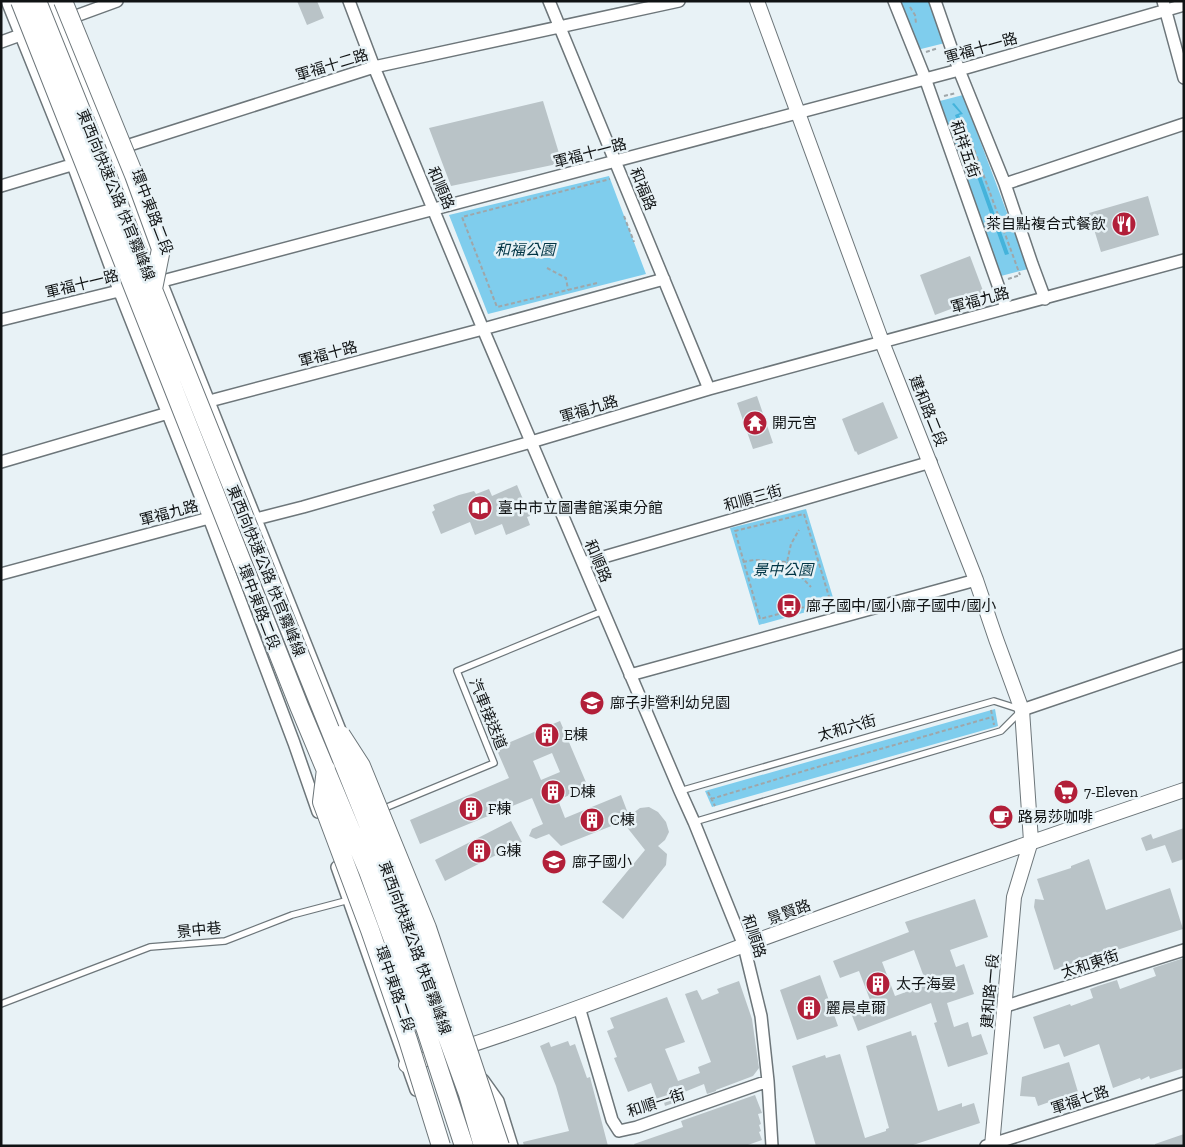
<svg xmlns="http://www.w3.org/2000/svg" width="1185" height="1147" font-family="'Zilla Slab','Noto Sans TC',serif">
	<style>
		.green { fill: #7fcded }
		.water { fill: #44b3db }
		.building { fill: #b9c3c7; fill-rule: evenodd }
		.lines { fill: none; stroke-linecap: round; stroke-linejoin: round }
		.service-casing { stroke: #6d767a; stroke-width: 8 }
		.minor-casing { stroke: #6d767a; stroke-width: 14 }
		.tertiary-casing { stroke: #6d767a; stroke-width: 16 }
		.path { stroke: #9fa6a9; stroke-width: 2; stroke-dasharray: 4 2.5; stroke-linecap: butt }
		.service { stroke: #fff; stroke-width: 5.5 }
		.minor { stroke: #fff; stroke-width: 11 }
		.tertiary { stroke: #fff; stroke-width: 14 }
		.trunk-bridge-casing { stroke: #6d767a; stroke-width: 20; stroke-linecap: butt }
		.trunk-bridge { stroke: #fff; stroke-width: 18 }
		.labels { text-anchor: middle; stroke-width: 5; stroke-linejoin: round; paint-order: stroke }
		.street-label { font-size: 15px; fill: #101314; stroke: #e8f2f6 }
		.poi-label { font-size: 15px; fill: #101314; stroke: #e8f2f6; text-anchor: start }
		.park-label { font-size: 15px; font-style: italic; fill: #013545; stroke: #e8f2f6 }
	</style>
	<rect width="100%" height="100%" fill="#e8f2f6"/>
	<path class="green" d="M898 1H929L945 43 917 50Z
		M963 95 1028 269 1001 276 936 102Z
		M609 176 646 274 488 314 449 215Z
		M806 509 835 604 759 625 730 528Z
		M995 709 998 726 995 727 712 807 705 791Z"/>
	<path class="water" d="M954 103 963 114 959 115 1009 254 1005 255 955 115 960 113 952 104Z"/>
	<path class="building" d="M297 1H317L324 18 307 25Z
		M543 101 562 163 451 186 429 128Z
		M1148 196 1159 235 1101 252 1089 213Z
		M970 256 985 296 935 315 920 275Z
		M757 396 773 443 753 449 737 403Z
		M883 402 898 438 858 455 856 451 855 452 842 419Z
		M517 485 530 516 527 517 530 525 506 535 502 524 475 535 470 522 441 534 432 512 435 510 433 505 459 495 474 491 476 494 489 489 492 496Z
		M560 721 588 787 558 800 565 818 621 795 629 816 640 808 649 807 658 812 666 822 669 832 665 840 658 846 667 854 666 865 623 919 602 902 645 850 626 826 619 823 561 846 549 834 536 839 529 836 532 829 543 824 532 798 420 844 410 820 509 778 496 748ZM552 753 560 772 541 780 533 761Z
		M511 821 522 842 445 881 435 860Z
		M1184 828V859L1172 863 1165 845 1146 851 1141 838 1151 834 1153 839Z
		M1089 859 1106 910 1170 888 1183 929 1054 970 1034 907 1035 899 1044 900 1037 879 1071 868V866Z
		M975 899 988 937 950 950 956 967 964 964 974 994 947 1003 954 1027 968 1022 972 1037 981 1034 988 1054 948 1067 934 1023 937 1022 931 1003 858 1031 851 1013 872 1005 859 971 840 978 833 961 909 932 905 922ZM914 950 924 977 922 978 925 985 895 996 882 962Z
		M1184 958V1068L1150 1079 1149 1076 1141 1080 1140 1078 1113 1088 1099 1044 1064 1057 1059 1044 1044 1049 1033 1017 1070 1004 1071 1006 1093 998 1090 989 1098 986 1117 980 1120 989 1156 976 1153 968Z
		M820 975 838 1026 797 1040 780 990Z
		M739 981 752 1019 759 1068 753 1076 716 1090V1091L707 1094 704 1084 677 1095 679 1101 665 1106 663 1099 658 1102 651 1083 628 1092 614 1058 617 1057 607 1031 614 1028 610 1018 667 997 685 1042 665 1049 678 1081 700 1073 698 1067 711 1062 685 994 697 990 702 1000 719 993 717 989Z
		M911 1031 912 1036 916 1035 938 1111 962 1103V1107L974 1103 980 1123 910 1146H816L792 1066 825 1055 826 1058 840 1054 865 1138 886 1131V1129L889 1128 866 1046Z
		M568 1041 570 1046 575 1044 587 1078 590 1077 608 1146H524L523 1142 569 1131 556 1086 540 1046 549 1042 551 1047Z
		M1069 1062 1078 1092 1038 1106 1035 1097 1020 1096 1022 1077Z
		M755 1095 762 1113 758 1114 761 1124 759 1125 761 1131 759 1132 762 1140 745 1146H635L634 1144 683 1127 681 1121Z
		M1184 1134V1146H1155V1144Z"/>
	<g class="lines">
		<defs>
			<path id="service" d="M680 791 994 701 1022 710 1001 731 694 822
				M380 810 494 763 457 671 603 611
				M1 1004 150 947 225 941 292 915 349 900"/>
			<path id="minor" d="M7 1 73 165 119 290 209 518 294 743 318 812
				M52 1 113 153 164 289 344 740
				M349 1 374 67 483 329 680 791 694 822 744 946 761 1016 768 1081 772 1146
				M549 1 709 389
				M894 1 925 78 1006 308
				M935 1 959 70 1005 184 1032 264 1045 299
				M1163 1 1184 78
				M65 20 117 1
				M1 42 26 33
				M117 149 374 67 679 1
				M1005 184 1184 124
				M1 186 78 163
				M155 283 959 70 1184 5
				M1 320 139 286
				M202 403 483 329 664 279
				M1 462 175 411
				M583 563 931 462
				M1 574 209 518 256 519 303 507 531 442 709 389 1184 260
				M630 675 976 580
				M1022 710 1184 655
				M337 867 416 1090
				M415 923 431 966
				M1006 1006 1184 950
				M579 1007 612 1120 619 1131 637 1127 768 1081
				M483 1080 498 1101 512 1146
				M986 1146 1184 1083"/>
			<path id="tertiary" d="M757 1 882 342 976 580 996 639 1022 710 1031 841 1014 897 992 1146
				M406 1065C520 1032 631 988 742 946 889 892 1036 840 1184 790"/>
		</defs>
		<use href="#service" class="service-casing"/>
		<use href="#minor" class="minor-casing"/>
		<use href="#tertiary" class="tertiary-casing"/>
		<path class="path" d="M910 7 915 15 916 23
			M926 52 938 48
			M944 96 956 93
			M957 138H970L1020 275
			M624 216 634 242
			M547 268 566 278 568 290
			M1008 279 1020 275
			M597 283 497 307 462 217 610 179
			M804 514 830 600 760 619 735 531Z
			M743 562 754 560 787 562 791 544 799 530
			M787 562 811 587
			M991 710 994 725
			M708 792 715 806
			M711 799 814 768 992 717"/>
		<use href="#service" class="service"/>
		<use href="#minor" class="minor"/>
		<use href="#tertiary" class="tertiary"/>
		<defs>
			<path id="trunk-bridge" d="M20 1 299 706 368 871 426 1030 464 1146
				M37 1 388 874 468 1094 483 1146
				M63 1 134 175 161 249 153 289
				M341 735 361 766 427 928 500 1146
				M326 769 322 802 370 930 408 1040 441 1146"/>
		</defs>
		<use href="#trunk-bridge" class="trunk-bridge-casing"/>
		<use href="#trunk-bridge" class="trunk-bridge"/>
	</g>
	<defs>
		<symbol id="restaurant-disc" viewBox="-11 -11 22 22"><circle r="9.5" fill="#b21f39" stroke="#e8f2f6"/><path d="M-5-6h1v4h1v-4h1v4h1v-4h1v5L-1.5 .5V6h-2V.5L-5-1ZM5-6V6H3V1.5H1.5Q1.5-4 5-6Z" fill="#fff"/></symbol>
		<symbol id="temple-disc" viewBox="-11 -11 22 22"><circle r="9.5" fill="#b21f39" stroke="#e8f2f6"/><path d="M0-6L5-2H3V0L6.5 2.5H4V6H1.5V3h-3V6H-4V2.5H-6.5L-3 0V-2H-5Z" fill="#fff"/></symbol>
		<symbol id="library-disc" viewBox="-11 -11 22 22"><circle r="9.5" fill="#b21f39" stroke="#e8f2f6"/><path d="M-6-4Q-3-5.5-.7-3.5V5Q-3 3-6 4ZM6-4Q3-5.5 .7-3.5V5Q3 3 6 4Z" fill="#fff"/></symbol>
		<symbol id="bus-disc" viewBox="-11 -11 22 22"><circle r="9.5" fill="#b21f39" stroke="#e8f2f6"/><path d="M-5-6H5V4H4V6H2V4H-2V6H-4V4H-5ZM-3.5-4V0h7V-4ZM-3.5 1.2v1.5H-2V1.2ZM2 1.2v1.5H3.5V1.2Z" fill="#fff"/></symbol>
		<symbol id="school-disc" viewBox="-11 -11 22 22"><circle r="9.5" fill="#b21f39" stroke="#e8f2f6"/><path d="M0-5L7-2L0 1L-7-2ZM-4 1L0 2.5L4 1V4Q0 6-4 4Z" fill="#fff"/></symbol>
		<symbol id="building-disc" viewBox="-11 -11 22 22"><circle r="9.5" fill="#b21f39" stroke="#e8f2f6"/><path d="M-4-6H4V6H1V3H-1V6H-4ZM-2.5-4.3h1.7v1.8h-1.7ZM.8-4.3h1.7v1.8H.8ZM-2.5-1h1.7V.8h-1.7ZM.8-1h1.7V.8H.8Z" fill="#fff"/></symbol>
		<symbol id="supermarket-disc" viewBox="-11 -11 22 22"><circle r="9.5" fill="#b21f39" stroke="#e8f2f6"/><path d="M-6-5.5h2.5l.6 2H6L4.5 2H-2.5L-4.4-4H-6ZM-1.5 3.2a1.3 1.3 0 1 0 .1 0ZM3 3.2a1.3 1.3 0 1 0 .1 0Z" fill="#fff"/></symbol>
		<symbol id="cafe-disc" viewBox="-11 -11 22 22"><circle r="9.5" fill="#b21f39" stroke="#e8f2f6"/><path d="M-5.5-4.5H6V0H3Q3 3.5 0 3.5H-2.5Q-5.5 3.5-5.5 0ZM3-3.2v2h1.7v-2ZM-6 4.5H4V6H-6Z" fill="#fff"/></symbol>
	</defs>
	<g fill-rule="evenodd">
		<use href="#restaurant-disc" x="1110" y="210" width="28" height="28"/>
		<use href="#temple-disc" x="741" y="409" width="28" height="28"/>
		<use href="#library-disc" x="466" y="494" width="28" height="28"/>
		<use href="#bus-disc" x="775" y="592" width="28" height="28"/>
		<use href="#school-disc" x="578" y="689" width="28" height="28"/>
		<use href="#building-disc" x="533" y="721" width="28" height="28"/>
		<use href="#building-disc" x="539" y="778" width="28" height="28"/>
		<use href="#supermarket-disc" x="1052" y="778" width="28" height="28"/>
		<use href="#building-disc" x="457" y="795" width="28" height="28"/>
		<use href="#cafe-disc" x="987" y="803" width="28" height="28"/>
		<use href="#building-disc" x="578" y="806" width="28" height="28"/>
		<use href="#building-disc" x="465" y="837" width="28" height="28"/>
		<use href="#school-disc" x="540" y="848" width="28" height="28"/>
		<use href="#building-disc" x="864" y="970" width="28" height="28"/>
		<use href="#building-disc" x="795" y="994" width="28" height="28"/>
	</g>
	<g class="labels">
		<g class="street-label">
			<text transform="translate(981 48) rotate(-16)" y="5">軍福十一路</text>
			<text transform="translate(332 65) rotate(-17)" y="5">軍福十二路</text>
			<text transform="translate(965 149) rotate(71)" y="5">和祥五街</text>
			<text transform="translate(590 153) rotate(-15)" y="5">軍福十一路</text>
			<text transform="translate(441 188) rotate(67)" y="5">和順路</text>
			<text transform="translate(643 189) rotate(68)" y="5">和福路</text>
			<text transform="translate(116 195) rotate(68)" y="5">東西向快速公路 快官霧峰線</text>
			<text transform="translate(152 212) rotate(69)" y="5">環中東路二段</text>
			<text transform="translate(82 284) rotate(-14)" y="5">軍福十一路</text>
			<text transform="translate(980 300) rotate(-15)" y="5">軍福九路</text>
			<text transform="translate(328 354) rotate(-15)" y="5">軍福十路</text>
			<text transform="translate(589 409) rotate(-17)" y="5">軍福九路</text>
			<text transform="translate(928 411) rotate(68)" y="5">建和路二段</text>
			<text transform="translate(753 498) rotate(-16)" y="5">和順三街</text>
			<text transform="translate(169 513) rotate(-15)" y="5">軍福九路</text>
			<text transform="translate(598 561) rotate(67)" y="5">和順路</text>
			<text transform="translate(266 571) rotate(68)" y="5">東西向快速公路 快官霧峰線</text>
			<text transform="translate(259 607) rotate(69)" y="5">環中東路二段</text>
			<text transform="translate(488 714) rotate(68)" y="5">汽車接送道</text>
			<text transform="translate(847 728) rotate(-16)" y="5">太和六街</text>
			<text transform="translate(789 912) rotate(-20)" y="5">景賢路</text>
			<text transform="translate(199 930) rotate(-6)" y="5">景中巷</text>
			<text transform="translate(754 936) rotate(72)" y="5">和順路</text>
			<text transform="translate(415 948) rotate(70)" y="5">東西向快速公路 快官霧峰線</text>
			<text transform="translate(1090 964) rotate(-18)" y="5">太和東街</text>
			<text transform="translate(395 989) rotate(71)" y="5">環中東路二段</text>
			<text transform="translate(990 991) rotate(-85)" y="5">建和路一段</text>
			<text transform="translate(1080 1100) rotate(-18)" y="5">軍福七路</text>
			<text transform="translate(656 1103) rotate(-18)" y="5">和順一街</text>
		</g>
		<g class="poi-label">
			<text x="1106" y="229" text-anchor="end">茶自點複合式餐飲</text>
			<text x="772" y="428">開元宮</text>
			<text x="498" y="513">臺中市立圖書館溪東分館</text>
			<text x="806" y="611">廍子國中/國小廍子國中/國小</text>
			<text x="610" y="708">廍子非營利幼兒園</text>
			<text x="564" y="740">E棟</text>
			<text x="570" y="797">D棟</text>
			<text x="1084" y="797">7-Eleven</text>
			<text x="488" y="814">F棟</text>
			<text x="1018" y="822">路易莎咖啡</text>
			<text x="610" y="825">C棟</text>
			<text x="496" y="856">G棟</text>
			<text x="572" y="867">廍子國小</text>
			<text x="896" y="989">太子海晏</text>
			<text x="826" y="1013">麗晨卓爾</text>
		</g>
		<g class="park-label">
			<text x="525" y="255">和福公園</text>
			<text x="783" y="575">景中公園</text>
		</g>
	</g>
	<rect width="1185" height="1147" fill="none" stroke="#101314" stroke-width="5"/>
</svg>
